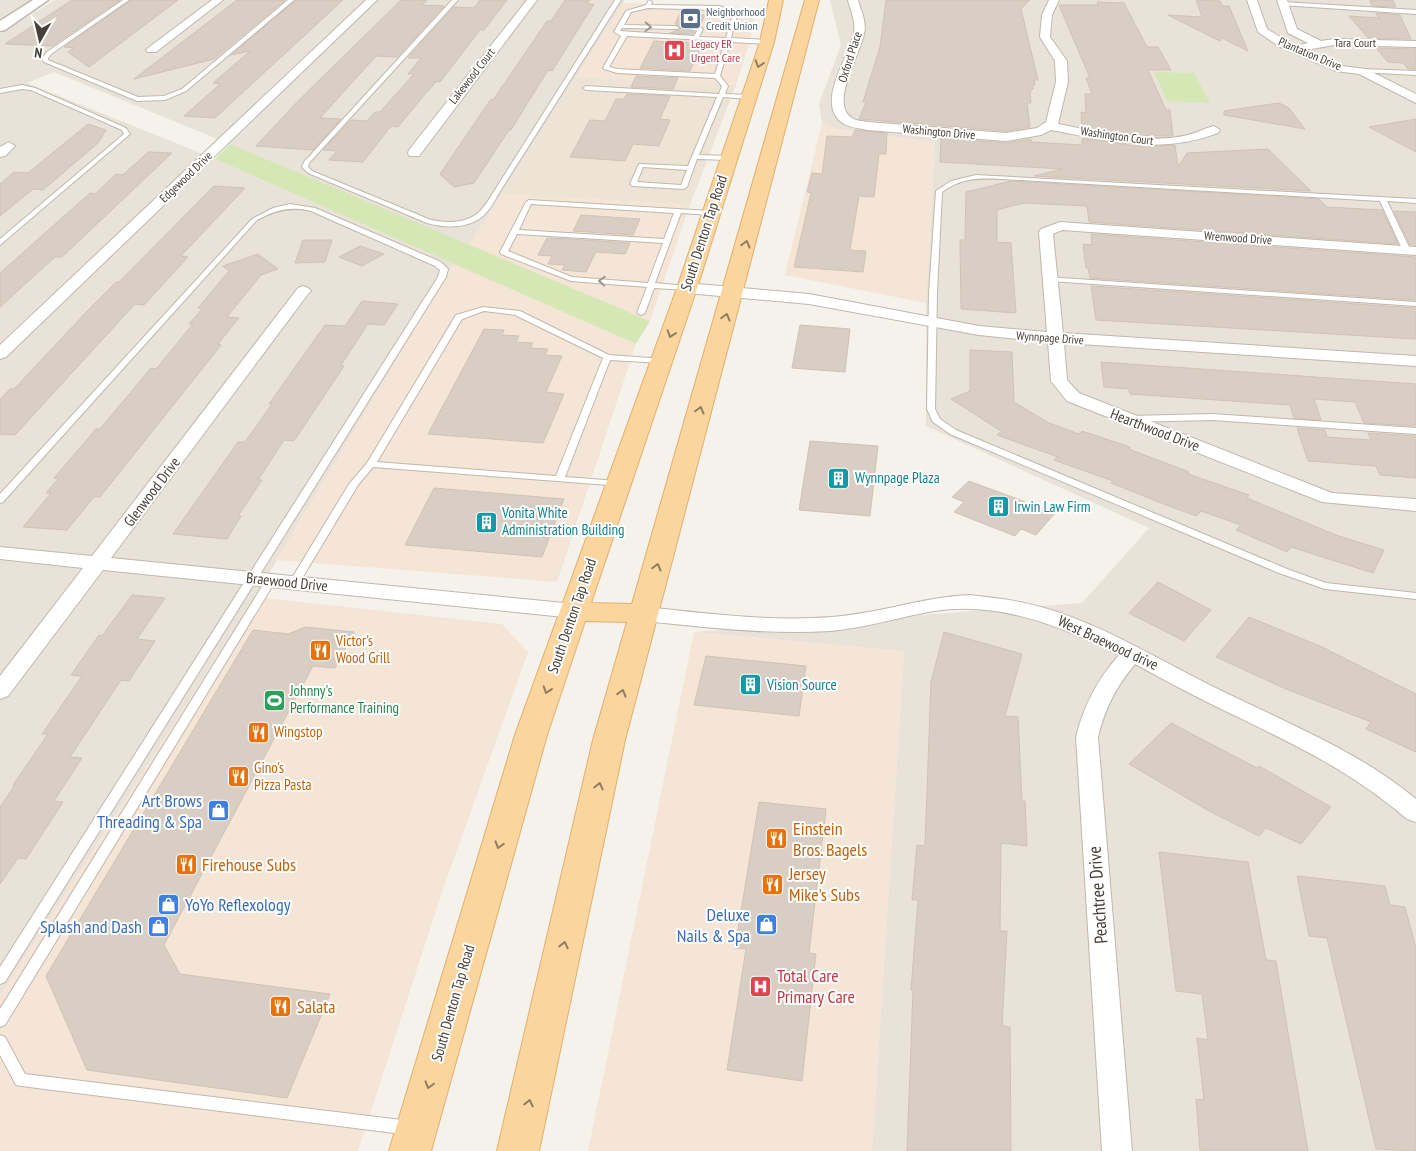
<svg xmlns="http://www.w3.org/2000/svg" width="1416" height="1151" font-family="'PT Sans Narrow',sans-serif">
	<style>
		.residential { fill: #e8e2d9 }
		.commercial { fill: #f5e5d7 }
		.education { fill: #ede4d5 }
		.green { fill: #d6e7b6 }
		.building { fill: #d9cec3; stroke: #d1c2b4 }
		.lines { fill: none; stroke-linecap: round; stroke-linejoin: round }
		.service-casing { stroke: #c0b7ad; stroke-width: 2 }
		.minor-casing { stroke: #c0b7ad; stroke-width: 2 }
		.tertiary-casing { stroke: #c0b7ad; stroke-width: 3 }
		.primary-casing { stroke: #e0b06e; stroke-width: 2 }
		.service { fill: #fff; fill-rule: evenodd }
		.minor { fill: #fff; fill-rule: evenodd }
		.tertiary { fill: #fff; fill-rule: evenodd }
		.primary { fill: #fad59e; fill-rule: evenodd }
		.oneway { stroke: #9b9692 }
		.oneway2 { stroke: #907c61 }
		.labels { text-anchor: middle; stroke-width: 4; stroke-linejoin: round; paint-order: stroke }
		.far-service-label { font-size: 12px; fill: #4e5e75; stroke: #fff; text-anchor: start }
		.far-street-label { font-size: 12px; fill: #494139; stroke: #fff }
		.far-health-label { font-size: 12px; fill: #be3a42; stroke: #fff; text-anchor: start }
		.street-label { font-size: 15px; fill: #494139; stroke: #fff }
		.culture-label { font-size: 15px; fill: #0d838f; stroke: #fff; text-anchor: start }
		.food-label { font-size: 15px; fill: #c56008; stroke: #fff; text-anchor: start }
		.leisure-label { font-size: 15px; fill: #27864d; stroke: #fff; text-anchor: start }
		.near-shop-label { font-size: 18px; fill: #366cbe; stroke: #fff; text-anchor: end }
		.near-food-label { font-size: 18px; fill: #c56008; stroke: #fff; text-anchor: start }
		.near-street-label { font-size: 18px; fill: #494139; stroke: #fff }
		.near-health-label { font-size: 18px; fill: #be3a42; stroke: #fff; text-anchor: start }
	</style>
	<rect width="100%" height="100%" fill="#f5f1eb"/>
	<path class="residential" d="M0 0H31L0 19Z
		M55 0H625L469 246 271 161 54 72 27 83 215 159 454 264 255 597 0 996V34Z
		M830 0H1416V1151H872L904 651 694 632 1082 603 1149 528 926 426V303L935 142 841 130 822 123 819 104 841 45Z"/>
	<path class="commercial" d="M623 3 718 5 739 8 755 14 749 44 736 85 576 77Z
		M822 123 841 130 935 142 926 303 785 275Z
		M502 194 690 205 650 321 469 246Z
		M454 264 636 344 557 582 276 560Z
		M255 597 502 624 528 652 442 892 358 1151H0V996Z
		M694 632 904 651 872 1151H588Z"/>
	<path class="education" d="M576 77 736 85 690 205 502 194Z"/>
	<path class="green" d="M1154 72 1194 73 1210 103 1167 101Z
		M230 144 271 161 650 321 636 344 215 159Z"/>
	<path class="building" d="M72 0H120L52 46 5 44Z
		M131 0H178L89 67 68 52 74 48 64 47Z
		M237 0H285L214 59 134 79Z
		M296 0H343L215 118 184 116 220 84 213 83 250 51 231 55Z
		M401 0H427L422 5 444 6 397 57 376 56 320 118 341 119 313 150 256 146 298 101Z
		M480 0H507L484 30H480L440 82 437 81 425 94 398 127 391 126 363 162 329 160 337 151 323 150 351 120 367 121 375 112H380L414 74H408L421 58H408L454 7 474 8Z
		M565 0H590L587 4H594L552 71 548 70 511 130H509L474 183 454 187 440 174 491 99 493 100 547 21H551Z
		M886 0H1030L1021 9 1038 80H1034L1035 85H1033V89L1030 91 1031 103H1027L1030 127 1006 131 859 119 866 102H863L880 47Z
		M1196 0 1220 1 1222 6H1229L1248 51 1222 38 1220 41 1168 15 1202 17Z
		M1370 0H1393L1396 7 1372 6Z
		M1097 2 1124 3 1147 47H1158L1171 70H1148L1166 110H1170L1173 136H1139L1082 127 1081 112 1086 113 1085 94H1092L1086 78H1090L1059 5H1098Z
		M681 11 701 12 700 15H705L700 25 688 28 689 31 694 32 693 34 670 33 680 29V26L675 24Z
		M1376 13 1400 15 1411 39 1368 38 1349 16 1379 18Z
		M667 40 703 44 690 71 640 68 654 41 666 42Z
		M1376 48 1416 49V69H1408L1403 63 1388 62Z
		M636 76 678 78 673 89 631 87Z
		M627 94 670 96 660 119 670 120 659 146 633 144 625 161 570 157 590 120 605 121 616 99H624Z
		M1279 103 1289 108 1305 129 1224 115V111Z
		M1416 119V152L1369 127Z
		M88 124 106 130 98 143 43 190 33 189 0 216V184L14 172 28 173Z
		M855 130 887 133 886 154H879L874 197 859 196 850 250 866 251 863 272 794 267 811 193 807 192 812 173 822 174 827 136 852 137Z
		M941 138 1006 143 1031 139V142L1082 145V138L1134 146 1175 145 1178 167 1187 153 1268 149 1311 191 1034 176 1062 169 940 162Z
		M148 152 172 153 62 257H55L0 307V273L90 193 95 194 116 174 123 175Z
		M1011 181 1319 199 1327 207 1382 210 1398 244 1089 222 1087 206 1024 203 997 210V242L1011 243 1016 313 961 309 960 240H965L966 192Z
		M214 186 245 188 181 256 188 257 144 305 135 304 15 435 0 434V399L10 389H14L92 306 116 282H119Z
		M1394 211 1416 212V245H1410Z
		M581 215 640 219 633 235 573 231Z
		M1091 234 1416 257V300L1090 278 1088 268H1086L1083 244 1092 245Z
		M547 238 570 239 630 243 625 254 596 252 586 272 562 270 565 265 548 264 552 256 538 255Z
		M303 240H332L325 262 295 263Z
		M360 246 384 254 362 266 339 257Z
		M258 254 278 269 261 275 227 317 239 318 218 344 221 345 100 497H94L67 530 23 527 51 493H46L58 479 54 478 96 429H100L151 368 156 369 193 324H189L203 308H198L229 271 223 266Z
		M1091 286 1416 308V339L1096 320Z
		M362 301 398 304 384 325 368 324 341 365 344 366 294 441 284 440 258 480H262L238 516H241L227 539 173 534 238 442H245L272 404H269L325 325 345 326Z
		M800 325 850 329 845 372 792 368Z
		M484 329 504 330 502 335 519 336 516 342 533 343 530 348 548 349 545 355 562 356 546 392 564 394 543 443 428 434Z
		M970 350 1012 352 1014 402 1049 423 1079 434 1082 431 1130 447 1129 449 1189 472 1188 474 1249 495 1247 498 1336 535 1384 550 1373 573 1291 547 1287 552 1236 530 1241 525 1201 511 1197 516 1174 508 1111 483 1113 481 1054 460 1058 457 997 435 1001 431 951 399 970 391Z
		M1101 362 1416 384V426L1364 423 1355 402 1314 399 1321 420 1294 418 1290 405 1130 394 1129 389 1104 387Z
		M1297 428 1325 430 1327 437 1371 440 1368 433 1416 436V478L1380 475 1376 466 1308 461Z
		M810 441 878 446 870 516 799 510Z
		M969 481 1055 513 1036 535 1021 529 1015 536 954 512 964 502 952 497Z
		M434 488 564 499 542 557 405 545Z
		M1158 582 1211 610 1184 641 1129 613Z
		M132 595 165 598 137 639 155 641 129 681 121 680 70 757 82 758 54 801 63 802 26 859 18 858 0 884V807L15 785H13L48 734H42L82 676 71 675 99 635 102 636Z
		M1249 617 1322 647 1416 694V752L1366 729 1371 722 1286 689 1216 657Z
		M305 627 354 632 335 668 313 666 164 945 180 974 330 994 287 1098 87 1070 46 976 253 630 288 634Z
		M944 632 1022 654 1005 716 1018 717 1022 801H1025L1027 846 1001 843 1000 931H1007L1002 1026 1010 1027 1011 1151H907L913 991 911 990 918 900H912L917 845 925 846 931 682Z
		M706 656 806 666 799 716 694 705Z
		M1171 723 1257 768 1259 766 1331 807 1301 844 1266 828 1259 836 1209 811 1129 764Z
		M759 802 826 809 809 953 816 954 802 1081 727 1070 746 949 735 948Z
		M1159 852 1248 862 1266 960 1276 961 1308 1151H1200L1196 1099 1204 1100 1197 1038 1208 1040 1202 994 1176 991Z
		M1297 876 1385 886 1390 905 1405 907 1416 948V1151L1376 1149 1327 938 1309 936Z"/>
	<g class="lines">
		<defs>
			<path id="service" d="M123 0H129L51 54 48 58V60L138 97 164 96 182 89 288 0H294L186 91 165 100 137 101 44 62 42 58 47 52Z
				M452 0H458L309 163 308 167 312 171 431 220C446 223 465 224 478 213 484 208 489 199 493 193L615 0H621L499 193C495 200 490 210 483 216 468 229 444 228 427 223L308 173 302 167 304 162Z
				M649 0 652 2 651 5 719 6 738 12 731 38 767 40 770 42 767 44 730 42 720 76 728 86 725 94 749 95 752 97 749 99 723 97 699 155 729 156 732 158 729 160 697 159 687 187 684 189 633 186 630 184 639 164 688 166 717 97 586 90 583 88 586 86 719 94 722 86 715 78 617 73 604 69 603 68 621 36 614 32 626 11 646 5ZM648 8 719 10 733 14 726 38 699 37 703 29 700 27 690 29 697 31 694 36 620 31 622 28 678 29 679 28 676 26 624 25 631 12ZM627 36 725 41 715 74 617 69 609 67ZM643 167 687 170 681 185 637 182Z
				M1283 2 1416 10V14L1281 5Z
				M1362 69 1416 71V75L1360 72V70Z
				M22 85 35 88 126 128 130 134 0 245V239L124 134 122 130 31 90 22 89 0 93V89Z
				M976 175 1416 199V203L1387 201 1411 251 1407 253 1403 251 1380 201 1001 179C979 178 961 178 942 192L937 293 935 409 940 419 956 430 1287 569 1326 583 1416 593V599L1325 589 1279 573 950 434 933 422 927 409 929 293 936 191 951 181Z
				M529 200 710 211 713 213 710 215 681 213 655 283 687 286 691 288 687 290 654 288 645 313 641 315 637 313 647 287 571 281 501 254 500 252 526 202ZM531 204 674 213 664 239 519 230ZM517 234 663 243 648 283 572 277 508 251Z
				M290 204 315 208 441 262 448 269 446 277 5 982 0 984V967L438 277 440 270 435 266 311 211C291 206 274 210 256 221L3 502 0 503V494L252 219 273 208Z
				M1047 277 1416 302V306L1050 281 1046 279Z
				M483 307 520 311 609 355 664 359V363H661L610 360 565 477 618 481 621 482 623 484 621 486 373 467 358 485 298 585H290L289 583 349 484 367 463 456 315ZM484 311 515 315 603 358 556 476 377 462 462 319Z
				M1212 414 1416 428V434L1212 420 1129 422 1125 419 1129 416Z
				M271 577 276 580 5 1025 0 1027V1009L266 580Z
				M0 1035 5 1037 25 1074 410 1121 415 1123 417 1128 415 1133 410 1135 21 1086 16 1085 0 1055Z"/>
			<path id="minor" d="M212 0H223L156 52H148L146 50 148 48Z
				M366 0H377L6 357 0 359V345Z
				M527 0H537L419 156H409L408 153 409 150Z
				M848 0H858C861 12 867 21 864 34 860 55 829 104 852 118 856 121 863 121 868 122L1006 133 1037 128 1046 122 1056 82 1055 61 1040 37 1042 15 1049 0H1059L1052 15 1050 37 1067 61 1068 82 1058 124C1099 132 1146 145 1188 135 1197 133 1205 128 1214 126L1220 130 1218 133C1159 155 1110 141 1051 130L1041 135 1006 141 867 130C860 128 851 128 844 124 814 106 848 58 854 34 856 21 851 12 848 0Z
				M1247 0H1257L1267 29 1295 46 1308 43 1288 33 1277 0H1287L1297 29 1321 41 1334 39 1416 41V47L1334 45 1306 50 1342 66 1366 69 1416 94V103L1359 74 1336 71 1280 47 1258 32Z
				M9 142 15 146 5 156 0 157V147Z
				M1060 222 1416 247V255L1062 230 1053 234 1063 333 1416 356V366L1064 343 1067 380 1079 393 1332 493 1416 499V511L1322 502 1067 401 1051 381 1048 342 979 335 809 304 687 293 682 291 679 288 682 285 687 283 809 294 979 326 1047 332 1039 232 1041 229Z
				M303 286 308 288 311 291 308 294 111 558 574 604 581 606 584 611 581 616 574 618 103 570 8 696 0 699V676L83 568 0 559V547L92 556 298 288Z
				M970 595C994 598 1017 600 1041 607 1105 625 1162 662 1222 691 1289 724 1358 751 1416 799V822L1407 819C1344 765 1280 738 1207 702 1183 690 1159 677 1135 664 1116 687 1105 708 1098 737L1132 1151H1102L1076 737C1084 705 1097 680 1119 655 1061 626 1000 601 934 611 899 617 865 628 830 631 768 635 706 627 644 621L637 619 634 614 637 609 644 607C706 613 768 622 831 617 878 614 922 597 970 595Z"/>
			<path id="tertiary" d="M33 0H48L5 30 0 31V21Z"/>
			<path id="primary" d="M769 0H783L774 42 697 288 591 603 632 604 805 0H819L625 740 539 1151H497L593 740 627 622 585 621 547 735 431 1151H389L515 735 677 288 760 42Z"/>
		</defs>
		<use href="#service" class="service-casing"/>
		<use href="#minor" class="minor-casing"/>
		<use href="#tertiary" class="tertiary-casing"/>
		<use href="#primary" class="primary-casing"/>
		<use href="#service" class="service"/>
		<use href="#minor" class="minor"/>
		<use href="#tertiary" class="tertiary"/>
		<use href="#primary" class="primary"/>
	</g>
	<defs><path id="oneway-chevron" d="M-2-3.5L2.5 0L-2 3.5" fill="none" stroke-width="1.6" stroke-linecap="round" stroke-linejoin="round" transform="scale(1.25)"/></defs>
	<g class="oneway">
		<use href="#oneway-chevron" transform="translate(648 27) rotate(3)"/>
		<use href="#oneway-chevron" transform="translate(602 281) rotate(-176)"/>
	</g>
	<g class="oneway2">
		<use href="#oneway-chevron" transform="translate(759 64) rotate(108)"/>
		<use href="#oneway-chevron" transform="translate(746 244) rotate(-75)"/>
		<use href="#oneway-chevron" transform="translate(726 317) rotate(-75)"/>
		<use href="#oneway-chevron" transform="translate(671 334) rotate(109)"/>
		<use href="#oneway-chevron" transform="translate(700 410) rotate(-75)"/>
		<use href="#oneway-chevron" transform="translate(657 567) rotate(-75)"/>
		<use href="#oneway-chevron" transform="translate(547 690) rotate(109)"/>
		<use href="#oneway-chevron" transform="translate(622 693) rotate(-74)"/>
		<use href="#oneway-chevron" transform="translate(599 786) rotate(-77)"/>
		<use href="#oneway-chevron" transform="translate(499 845) rotate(106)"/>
		<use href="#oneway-chevron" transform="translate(564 945) rotate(-77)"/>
		<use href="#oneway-chevron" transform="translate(429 1085) rotate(106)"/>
		<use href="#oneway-chevron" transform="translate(529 1103) rotate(-77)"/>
	</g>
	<defs>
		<symbol id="bank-square" viewBox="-11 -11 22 22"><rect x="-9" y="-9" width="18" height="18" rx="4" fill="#5c6f8a" stroke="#fff"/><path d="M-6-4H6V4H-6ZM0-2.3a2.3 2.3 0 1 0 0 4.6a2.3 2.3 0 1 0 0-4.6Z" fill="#fff"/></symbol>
		<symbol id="hospital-square" viewBox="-11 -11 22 22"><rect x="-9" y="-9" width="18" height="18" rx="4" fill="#e0444e" stroke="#fff"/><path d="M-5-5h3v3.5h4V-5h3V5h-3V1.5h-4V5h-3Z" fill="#fff"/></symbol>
		<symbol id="building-square" viewBox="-11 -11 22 22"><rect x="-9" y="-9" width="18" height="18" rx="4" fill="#0f9aa8" stroke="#fff"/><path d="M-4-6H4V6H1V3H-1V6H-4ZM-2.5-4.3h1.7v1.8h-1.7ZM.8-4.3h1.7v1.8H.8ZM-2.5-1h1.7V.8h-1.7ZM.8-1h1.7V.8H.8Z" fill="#fff"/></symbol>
		<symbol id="restaurant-square" viewBox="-11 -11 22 22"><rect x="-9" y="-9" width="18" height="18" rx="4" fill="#e8710a" stroke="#fff"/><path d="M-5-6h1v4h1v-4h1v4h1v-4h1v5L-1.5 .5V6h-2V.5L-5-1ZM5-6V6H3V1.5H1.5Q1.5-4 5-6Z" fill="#fff"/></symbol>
		<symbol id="stadium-square" viewBox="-11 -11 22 22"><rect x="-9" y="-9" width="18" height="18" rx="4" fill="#2e9e5b" stroke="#fff"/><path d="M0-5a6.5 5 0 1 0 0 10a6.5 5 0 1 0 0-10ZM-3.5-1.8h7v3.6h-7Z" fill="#fff"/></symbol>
		<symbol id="shop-square" viewBox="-11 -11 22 22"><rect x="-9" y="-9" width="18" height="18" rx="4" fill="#3f7fe0" stroke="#fff"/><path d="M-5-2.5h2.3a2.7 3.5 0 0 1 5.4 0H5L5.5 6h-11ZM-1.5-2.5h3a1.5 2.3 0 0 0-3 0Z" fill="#fff"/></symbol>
	</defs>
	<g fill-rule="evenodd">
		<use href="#bank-square" x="678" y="6" width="25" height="25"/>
		<use href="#hospital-square" x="662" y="38" width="25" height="25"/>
		<use href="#building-square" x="826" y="466" width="25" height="25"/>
		<use href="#building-square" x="986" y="494" width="25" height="25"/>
		<use href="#building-square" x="474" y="510" width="25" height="25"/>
		<use href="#restaurant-square" x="308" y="638" width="25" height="25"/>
		<use href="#building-square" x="738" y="672" width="25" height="25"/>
		<use href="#stadium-square" x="262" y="688" width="25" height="25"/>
		<use href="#restaurant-square" x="246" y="720" width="25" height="25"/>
		<use href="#restaurant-square" x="226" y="764" width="25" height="25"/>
		<use href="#shop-square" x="206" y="798" width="25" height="25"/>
		<use href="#restaurant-square" x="764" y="826" width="25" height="25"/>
		<use href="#restaurant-square" x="174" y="852" width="25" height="25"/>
		<use href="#restaurant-square" x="760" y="872" width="25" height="25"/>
		<use href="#shop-square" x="156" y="892" width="25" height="25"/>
		<use href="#shop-square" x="754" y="912" width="25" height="25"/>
		<use href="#shop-square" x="146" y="914" width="25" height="25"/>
		<use href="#hospital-square" x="748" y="974" width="25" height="25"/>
		<use href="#restaurant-square" x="268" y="994" width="25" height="25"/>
	</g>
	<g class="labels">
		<g class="far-service-label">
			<text x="706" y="16">Neighborhood<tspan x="706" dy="14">Credit Union</tspan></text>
		</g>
		<g class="far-street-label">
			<text x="1355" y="47">Tara Court</text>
			<text transform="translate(1310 54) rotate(23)" y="4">Plantation Drive</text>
			<text transform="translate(850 57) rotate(-72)" y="4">Oxford Place</text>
			<text transform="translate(472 76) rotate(-52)" y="4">Lakewood Court</text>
			<text transform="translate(939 132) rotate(5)" y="4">Washington Drive</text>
			<text transform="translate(1117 136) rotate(8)" y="4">Washington Court</text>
			<text transform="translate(186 177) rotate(-44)" y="4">Edgewood Drive</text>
			<text transform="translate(1238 238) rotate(4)" y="4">Wrenwood Drive</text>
			<text transform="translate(1050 338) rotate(4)" y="4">Wynnpage Drive</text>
		</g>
		<g class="far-health-label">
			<text x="691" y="48">Legacy ER<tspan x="691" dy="14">Urgent Care</tspan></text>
		</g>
		<g class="street-label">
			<text transform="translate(704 233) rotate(-72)" y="5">South Denton Tap Road</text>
			<text transform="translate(1155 430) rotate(21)" y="5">Hearthwood Drive</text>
			<text transform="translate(152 492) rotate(-53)" y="5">Glenwood Drive</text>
			<text transform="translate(287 582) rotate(6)" y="5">Braewood Drive</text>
			<text transform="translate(572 616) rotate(-71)" y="5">South Denton Tap Road</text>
			<text transform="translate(1108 643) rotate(25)" y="5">West Braewood drive</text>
			<text transform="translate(453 1003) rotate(-74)" y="5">South Denton Tap Road</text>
		</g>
		<g class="culture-label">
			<text x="855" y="483">Wynnpage Plaza</text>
			<text x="1014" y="512">Irwin Law Firm</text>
			<text x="502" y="518">Vonita White<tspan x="502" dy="17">Administration Building</tspan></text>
			<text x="767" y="690">Vision Source</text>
		</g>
		<g class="food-label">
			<text x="336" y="646">Victor's<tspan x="336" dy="17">Wood Grill</tspan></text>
			<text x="274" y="737">Wingstop</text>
			<text x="254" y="773">Gino's<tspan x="254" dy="17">Pizza Pasta</tspan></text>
		</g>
		<g class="leisure-label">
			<text x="290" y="696">Johnny's<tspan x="290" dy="17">Performance Training</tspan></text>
		</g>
		<g class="near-shop-label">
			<text x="202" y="807">Art Brows<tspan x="202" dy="21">Threading &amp; Spa</tspan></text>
			<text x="185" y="911" text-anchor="start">YoYo Reflexology</text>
			<text x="750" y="921">Deluxe<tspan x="750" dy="21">Nails &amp; Spa</tspan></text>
			<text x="142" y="933">Splash and Dash</text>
		</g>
		<g class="near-food-label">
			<text x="793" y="835">Einstein<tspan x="793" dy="21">Bros. Bagels</tspan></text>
			<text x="202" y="871">Firehouse Subs</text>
			<text x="789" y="880">Jersey<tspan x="789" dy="21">Mike's Subs</tspan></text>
			<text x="297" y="1013">Salata</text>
		</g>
		<g class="near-street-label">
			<text transform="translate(1098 895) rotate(-94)" y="6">Peachtree Drive</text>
		</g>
		<g class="near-health-label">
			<text x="777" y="982">Total Care<tspan x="777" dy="21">Primary Care</tspan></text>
		</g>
	</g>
	<g transform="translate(40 40) rotate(188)" stroke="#ffffff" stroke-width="4" paint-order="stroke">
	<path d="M0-4L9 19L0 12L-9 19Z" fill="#494139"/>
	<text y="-8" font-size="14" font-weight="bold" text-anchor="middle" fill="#494139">N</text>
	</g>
</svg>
